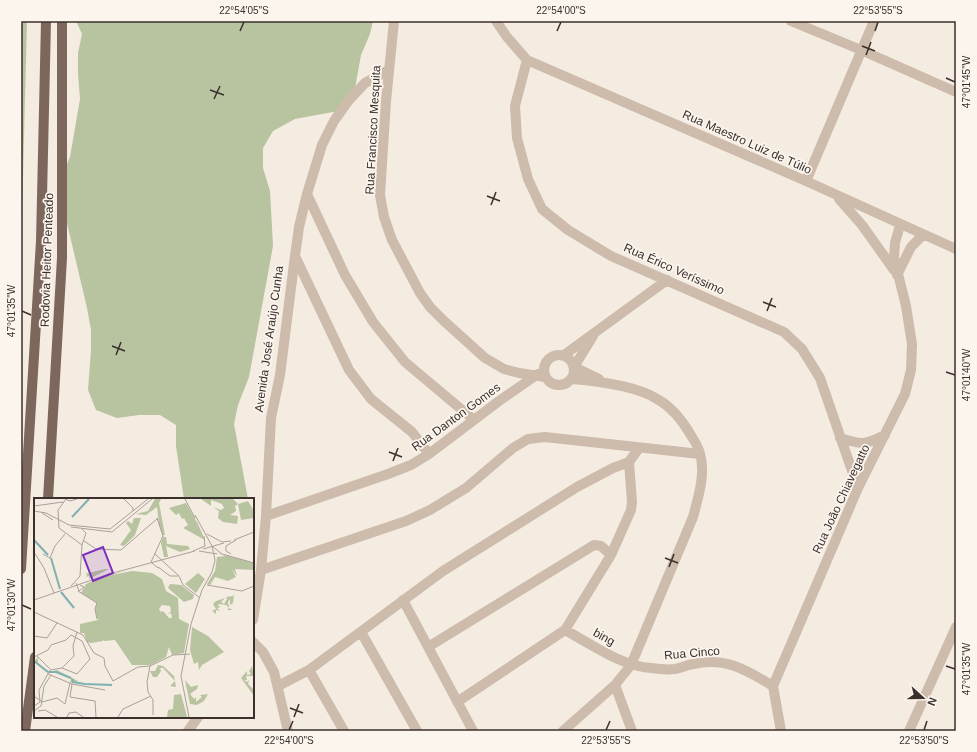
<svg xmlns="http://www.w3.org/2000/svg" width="977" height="752" font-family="Arial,sans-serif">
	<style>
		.green { fill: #b8c4a0 }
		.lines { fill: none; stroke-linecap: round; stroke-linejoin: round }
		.minor { stroke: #cdbbac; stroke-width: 10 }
		.tertiary { stroke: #cdbbac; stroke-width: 10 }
		.primary { stroke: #7d675c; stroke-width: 10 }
		.ticks { fill: none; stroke: #3b302b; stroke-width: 1.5 }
		.labels { text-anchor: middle; stroke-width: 3.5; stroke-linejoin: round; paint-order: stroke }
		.street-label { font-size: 12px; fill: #3b302b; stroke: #fbf5ee }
		.inset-river { fill: none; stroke: #7fb0b2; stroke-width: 2 }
		.inset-road { fill: none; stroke: #aaa098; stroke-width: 1 }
		.view { fill: #7b2cbf; fill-opacity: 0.15; stroke: #7b2cbf; stroke-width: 2 }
		.inset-edge { fill: none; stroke: #3b302b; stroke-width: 2 }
		.neatline { fill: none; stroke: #3b302b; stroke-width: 1.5 }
		.ticks-label { font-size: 10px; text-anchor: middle; fill: #3b302b }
	</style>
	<rect width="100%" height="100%" fill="#f4ebe1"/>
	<path class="green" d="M21 21H27L21 254Z
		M76 21H373L370 34 361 55 354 94 344 110 295 119 273 131 263 148V168L270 191 273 246 249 377 238 405 234 424 248 499H184L176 446V425L160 415H139L117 418 96 410 88 390 91 350V330L87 308 58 185 70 157 80 99 78 74V53L82 34Z"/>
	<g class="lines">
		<path class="minor" d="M394 21 386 101 380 195 384 217 392 240 420 293 430 307 444 321 485 358 504 369 519 373 545 377
			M496 21 507 37 527 60 806 181 956 249
			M791 21 861 50 956 92
			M527 60 515 106 517 138 528 179 542 209 568 230 611 256 784 332 802 349 820 378 858 488
			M806 181 874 21
			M307 194 345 275 373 322 405 362 474 420
			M839 199 862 225 894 270
			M295 256 349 370 371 399 412 432 429 454
			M897 275 911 247 923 235
			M593 336 574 367 599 379
			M544 370a15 15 0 1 1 30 0a15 15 0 1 1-30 0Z
			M564 355 667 280
			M840 438C862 445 865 445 885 435
			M266 516 388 474 411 465 429 454 499 401 538 374
			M261 570 406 521 430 510 466 488 513 448 528 439 545 437 700 454
			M403 600 473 731
			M253 620 261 570 266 516 271 418 280 375 295 256 299 227 307 194 322 145 334 121 349 100 365 83 389 70
			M565 630C591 644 621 666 651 668 658 669 668 670 675 669 681 668 687 665 693 664 726 657 746 670 773 686
			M361 632 417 731
			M253 642 263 652 274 672 288 731
			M428 647 594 545 601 546 611 555
			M309 670 344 731
			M615 685 632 731
			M278 686 309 670 443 571 577 487 613 468 629 462 639 448
			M457 702 565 630 611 555 631 510 632 502 629 462
			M188 731 198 717
			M563 731 615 685 631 665 693 517C698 498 706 473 700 454 699 448 695 442 692 437 684 423 672 407 657 399 635 385 597 381 571 379
			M781 731 773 686 858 488 905 394 911 370 912 344 906 306 894 258 895 243 900 225"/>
		<path class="tertiary" d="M909 731 956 627"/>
		<path class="primary" d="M48 499 62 258V21
			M21 569 41 241 46 21
			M25 731 35 657"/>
	</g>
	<path class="ticks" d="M240 31 244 22M557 31 561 22M875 31 878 22M862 46 875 51M866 55 871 42M946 78 955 82M210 90 224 95M214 99 220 86M487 196 500 201M491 205 496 192M763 302 776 307M22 311 31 315M767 311 772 298M112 346 125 351M116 355 121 342M946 372 955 375M389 452 402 457M393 461 398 448M665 558 678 563M669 567 674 554M22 605 31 609M946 666 955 669M290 708 303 713M294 717 299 704M289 730 293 721M606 730 610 721M924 730 927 721"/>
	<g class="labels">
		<g class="street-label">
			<text transform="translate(373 130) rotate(-87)" y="4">Rua Francisco Mesquita</text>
			<text transform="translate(747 142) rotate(24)" y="4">Rua Maestro Luiz de Túlio</text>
			<text transform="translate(47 260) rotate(-88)" y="4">Rodovia Heitor Penteado</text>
			<text transform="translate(674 269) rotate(24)" y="4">Rua Érico Veríssimo</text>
			<text transform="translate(269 339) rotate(-82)" y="4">Avenida José Araújo Cunha</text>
			<text transform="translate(456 417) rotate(-36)" y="4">Rua Danton Gomes</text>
			<text transform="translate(841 499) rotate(-65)" y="4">Rua João Chiavegatto</text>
			<text transform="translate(604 637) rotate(29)" y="4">bing</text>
			<text transform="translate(692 653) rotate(-5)" y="4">Rua Cinco</text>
		</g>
	</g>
	<g transform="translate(34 498)">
		<rect width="220" height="220" fill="#f4ebe1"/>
		<path d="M121 1H127L125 5 131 37H129L125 27 123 9 112 17 102 16 114 13ZM167 1H199L204 6 214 3 220 13V20L207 22 204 6 201 8 202 13 196 17 204 18 203 26 189 24 184 20 185 13 179 9 187 12 190 10 188 6 177 2V8ZM152 5 164 26 171 42 149 30 154 27 150 20 148 21 145 15 142 17 135 10ZM100 20H107L101 37 90 48 86 47 97 32 92 25 94 23 98 26ZM129 39H132L133 46 154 48 156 51 146 54 132 48 134 59H130L127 45ZM180 54 220 65V72L201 71 203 78 198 71 202 79 194 83 181 79 176 87 173 86 181 73 183 59 192 58ZM71 71H75L55 81V78L52 79 53 76H50ZM91 73 78 77 98 73 118 75 128 81 132 93 144 100 145 121 155 126 150 155 138 157 135 149 132 159 117 167H98L81 142 70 143 69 141V143L57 145 53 144 50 135H46V126L64 122 61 111 63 105 47 95 52 86 67 79ZM128 107 136 108 137 113 134 116 137 115 138 120H135L129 113 127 114 125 111ZM164 75 171 81 162 95 151 86ZM136 86 147 87 160 97 159 101 150 104 134 90ZM200 95 199 105 196 107V101L194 104 195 110 199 112H193L195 110 192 107 185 106 184 108 187 109 183 110 186 113 182 112V116L178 113 182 111 179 106 182 103 191 100 187 104 190 106 193 101 192 99 199 98ZM158 129 174 138 190 154 168 167 165 172 164 164 160 166 156 152ZM4 159V165L11 171 16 174 23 172 44 183 36 185 37 181 22 174 14 175 0 164ZM124 167 129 168 140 178 142 189 136 188 141 183 129 170H126L127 173 123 179H119L116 173H121ZM218 168 220 178H212L213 182H210L213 184 215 182 214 186 220 192V198L207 180 213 173V177L217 176 215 173ZM151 182 157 189 164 187 163 191 156 196 160 201 162 199V204L168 199 166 197 174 196 170 203 163 207 156 206ZM147 196 153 219H133L134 212 139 211 140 197Z" fill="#b8c4a0" fill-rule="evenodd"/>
		<path class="inset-river" d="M38 19 55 1M0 42 14 57M17 60 26 91M27 94 40 110M0 163 14 174M15 174H22L37 180M38 181 39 184 51 186 78 187"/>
		<path class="inset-road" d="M31 1 36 3 43 1M32 1 24 12 25 30 48 47M90 1 99 10V13M151 1 161 20M0 8 29 4M0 13 12 15 35 27 76 31 114 1M8 15 19 22M123 20 129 38M37 29 78 34 118 1M173 36 188 44 197 43M200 42 220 34M50 43 62 51 87 52 124 20M179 49 188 56 220 65M169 51 190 45M159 53 171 48 170 38M165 53 183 56M0 54 10 70 20 95M9 56 16 60 21 48 31 36M121 56 145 78 149 87 166 100M197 56 192 53V48L202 42M124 69 136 78H144M124 70 117 64 129 38M42 85 45 93 50 89 46 87M173 87 208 93 220 88M37 88 46 78 48 47 52 35 48 31M44 93 63 105 61 111 63 121M0 102 75 76 161 53M0 114 49 137 60 155 70 160 71 168 79 183 104 169 116 168 139 157 156 156M0 138 13 140 23 125M3 158 16 171M40 158 39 148 43 134M0 159 14 152 17 147 32 142 37 137 48 143 56 161 43 176 28 170 16 172 5 192 6 204 0 208M116 168 113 184 114 194 119 202V217M28 170 40 158M14 176 38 186 71 192M38 186 36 199 61 203 62 219M0 198 8 204 23 200 31 206 36 185M0 213 7 208 10 188 17 177M4 213 11 212 23 219M33 219 35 215 42 214 49 219M84 219 89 211 117 198M155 219 147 178 157 126 168 92 178 74 181 62 178 48 161 17"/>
		<path class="view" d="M69 49 79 75 59 83 49 57Z"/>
		<rect width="220" height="220" class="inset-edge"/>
	</g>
	<rect width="977" height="752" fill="none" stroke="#fbf5ee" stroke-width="44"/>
	<g transform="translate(923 698) rotate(111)" stroke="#fbf5ee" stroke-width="3" paint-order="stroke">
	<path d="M0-3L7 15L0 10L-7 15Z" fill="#3b302b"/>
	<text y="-6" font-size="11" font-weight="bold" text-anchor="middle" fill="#3b302b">N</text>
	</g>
	<rect x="22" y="22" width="933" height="708" class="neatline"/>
	<g class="ticks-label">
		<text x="244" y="14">22°54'05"S</text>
		<text x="561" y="14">22°54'00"S</text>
		<text x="878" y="14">22°53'55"S</text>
		<text transform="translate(966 82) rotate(-90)" y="4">47°01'45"W</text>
		<text transform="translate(11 311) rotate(-90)" y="4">47°01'35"W</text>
		<text transform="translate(966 375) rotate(-90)" y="4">47°01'40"W</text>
		<text transform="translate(11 605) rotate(-90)" y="4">47°01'30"W</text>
		<text transform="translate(966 669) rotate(-90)" y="4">47°01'35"W</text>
		<text x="289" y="744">22°54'00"S</text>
		<text x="606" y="744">22°53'55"S</text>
		<text x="924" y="744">22°53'50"S</text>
	</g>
</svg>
